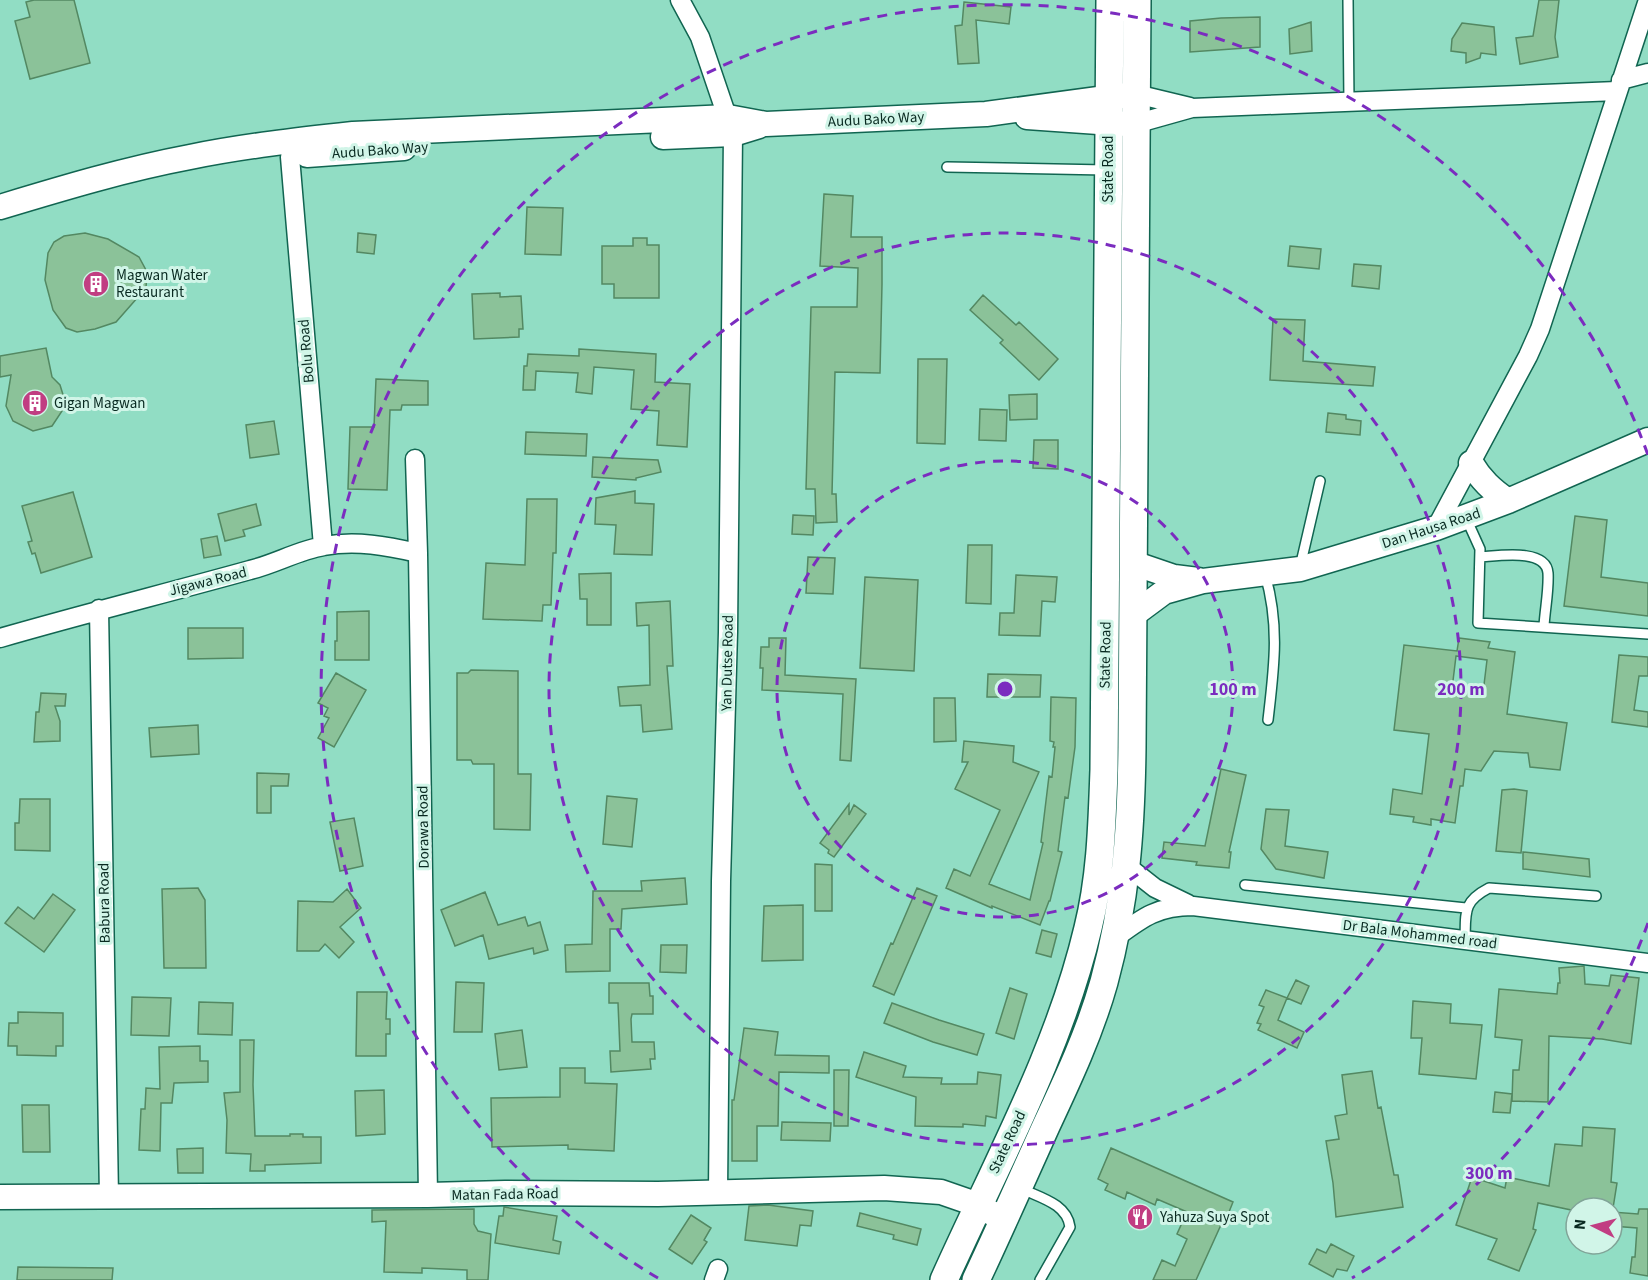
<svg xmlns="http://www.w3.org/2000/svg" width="1648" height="1280" font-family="'Source Sans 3',sans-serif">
<rect width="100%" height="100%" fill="#91ddc4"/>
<path fill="#8bc299" stroke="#538862" stroke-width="1.5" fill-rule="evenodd" d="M34,0H74L90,63L30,79L15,21L30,17L26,2Z
M1539,0H1559L1555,37L1558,57L1520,64L1516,38L1533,36Z
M964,2L1011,7L1009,24L976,20L979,63L958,64L955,26L962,25Z
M1260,17V47L1190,52V21L1221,18Z
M1311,22L1312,51L1290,54L1289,29Z
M1462,23L1494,27L1496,55L1481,53L1480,58L1466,63V53L1451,51L1452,39Z
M824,194L853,196L851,237H882V284L880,373L835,372L832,494H836L837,522L816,523L815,489H806L811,307H857L858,268L820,266Z
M527,207L563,208L561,255L525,254Z
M85,233L108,239L139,257L147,272L146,288L116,322L95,329L77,332L66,328L53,310L45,280L48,253L54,242L64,236Z
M358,233L376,235L374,254L357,252Z
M633,238H647V245H659V298H614V284H602V246H633Z
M1290,246L1321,249L1319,269L1288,266Z
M1354,264L1381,266L1379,289L1352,286Z
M500,293V297L521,296L523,329H519V337L474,339L472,294Z
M983,295L1016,325L1019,322L1058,359L1039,380L1000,343L1003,340L970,310Z
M1273,319L1305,320L1303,361L1375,367L1373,386L1270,380Z
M46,348L52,377L60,385L65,401L64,408L52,426L33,431L13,421L6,406L11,375L0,377V356Z
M579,349L656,354L655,382L690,384L687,447L657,445L659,411L631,409L634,370L594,367L592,394L576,392L578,373L536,371L535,390H523L524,366H527L528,354L579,356Z
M918,359H947L945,444L917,443Z
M376,379L428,381V405H402L401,410H390L387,490L348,489L350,427H374Z
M1037,394V419L1010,420L1009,395Z
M980,409L1007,410L1006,441L979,440Z
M1328,413L1346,415V419L1361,421L1360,435L1326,432Z
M274,421L279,454L250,458L246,425Z
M526,432L587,434L586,456L525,454Z
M1034,440H1058V469L1033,468Z
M593,457L658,460L661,472L636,478V480L592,477Z
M635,491V503L654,504L652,555L614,554L616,525L595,524L596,498Z
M73,492L92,557L41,573L35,553L32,554L28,542L32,541L22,506Z
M527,499H557L556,553H553L551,605H543L542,621L483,619L486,563L525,565Z
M256,504L261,525L243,530L245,536L225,541L218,514Z
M793,515L814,516L813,535L792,534Z
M1575,516L1607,520L1601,577L1648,583V616L1564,606Z
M217,536L221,555L204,558L201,539Z
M968,545H992L991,604L966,603Z
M808,557L835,558L833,594L806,593Z
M611,573V625H587V599H580L579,574Z
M1016,575L1057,577L1055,602L1042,601L1040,636L999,635L1000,613H1014Z
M865,577L918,580L914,671L860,668Z
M670,601L673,666H667L672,729L643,732L641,705L620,706L618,687L650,685L649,625L637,626L636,603Z
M369,611V660H335V641H337V612Z
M188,628H243V658L188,659Z
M769,638H786L785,675L856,679L851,761L840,760L843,694L762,690L763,668H760L761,647H769Z
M1459,638L1490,642L1488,648L1515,652L1507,714L1567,723L1560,770L1530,767L1528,753L1494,751L1481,771L1465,769L1463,786H1460L1455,823L1431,819V825L1413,822L1414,817L1390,814L1393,789L1422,794L1429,734L1394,730L1404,645L1457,651ZM1456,656L1487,660L1483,693L1452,689Z
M1619,655L1648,657V676H1639L1634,710L1648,712V727L1612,722Z
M471,670L518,671V774H531L530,830L494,829V764H473L471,760H457V673H468Z
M336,673L366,690L334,747L318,738L329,718L324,716L328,708L318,703Z
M988,674L1041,675L1040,697H987Z
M41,693L66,694L65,706H55L60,721V741L34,742L36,712H39Z
M1051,697L1076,698L1075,747L1068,798L1065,797L1058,851L1062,852L1050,901H1049L1040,925L992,906V908L946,888L954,869L970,876L1000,810L955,789L968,762H962L964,741L1014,746L1013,762L1039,772L989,884L1030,900L1043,843L1041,842L1049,776L1052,777L1055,747H1053L1054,742L1050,741Z
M934,698H955L956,741L934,742Z
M198,725L199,754L151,757L149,728Z
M1221,769L1246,775L1229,852H1231L1229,868L1196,865L1197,862L1162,858L1164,842L1205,846Z
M257,773L289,774L288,786H271V813H257Z
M1514,789L1527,791L1521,853L1496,851L1502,790Z
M607,796L637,799L632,847L603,844Z
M20,799H50V851L15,850V823H19Z
M849,804V815L854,805L866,814L834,857L828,853L829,850L820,843Z
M1266,809L1289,810L1285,846L1328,852L1324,878L1276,869L1261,849Z
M354,818L363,866L340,871L330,822Z
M1523,852L1589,859L1590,877L1523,869Z
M815,864L832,865V911H815Z
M685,878L687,904L622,909L621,929H610V971L566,972L565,945L592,944L593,891H642L641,881Z
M198,888L205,900L206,968H164L162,889Z
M917,888L937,896L894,995L873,986L891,943L893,944Z
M347,889L361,908L340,927L354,942L339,958L325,944L319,951H297L298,901L333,902Z
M485,892L498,925L525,917L528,926L540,922L548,950L534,954L533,948L489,959L483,935L455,946L441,910Z
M53,894L75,910L44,952L5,923L18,907L34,919Z
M803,905V960L762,961L764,906Z
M1042,930L1057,934L1051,957L1036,953Z
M661,945H687L686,973L660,972Z
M1584,966L1585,984L1609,986L1611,975L1639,978L1631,1044L1602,1039L1549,1036L1548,1102L1512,1101L1513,1070H1519L1522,1040L1495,1037L1499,989L1557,994L1558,983H1560L1559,968Z
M1296,980L1309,986L1301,1004L1287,998Z
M456,982L484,983L482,1032H454Z
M609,983H649L650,996H653V1014H632L631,1019L632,1042H654L655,1059H650L651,1069L611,1072L610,1051H620L618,1003H609Z
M1010,988L1027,994L1014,1039L996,1033Z
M1266,990L1287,998L1278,1020L1304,1032L1297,1048L1258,1030L1261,1024L1257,1023L1264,1007L1259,1005Z
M357,992H387L386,1019H390V1034H386V1056H356Z
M132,997L171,998L169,1036L131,1035Z
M1413,1001L1451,1004L1450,1023L1482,1025L1476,1079L1419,1074L1422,1038H1411Z
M199,1002L233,1003L232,1035L198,1034Z
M892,1003L939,1020L984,1034L977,1055L933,1042L884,1023Z
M18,1012L63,1013V1046H56V1056L17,1055V1046H8L9,1023H18Z
M744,1028L778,1032L775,1055L829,1056V1073L779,1072L778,1126H757V1161H732V1100H734Z
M522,1030L527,1067L499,1070L495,1034Z
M240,1040H254L253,1085L255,1136H290V1134H303V1137H321V1163L265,1165V1171H250L251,1154L226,1153L227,1120L224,1093L240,1092Z
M200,1046V1061H208V1082L174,1083L172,1103H161L160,1151L139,1150L141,1109H145L146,1088L160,1089L159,1047Z
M864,1052L906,1066L903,1077L942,1078L941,1084H977L978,1072L1001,1075L996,1118L986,1116L985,1126L963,1124V1127L915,1126L916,1097L856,1077Z
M560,1068H585V1083L617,1084L614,1151L568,1149V1145L492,1147L491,1098L560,1097Z
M834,1070H849L848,1126H834Z
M1372,1071L1378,1108L1381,1107L1394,1175H1398L1403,1207L1336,1217L1333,1183L1326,1141L1339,1139L1335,1116L1347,1114L1342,1075Z
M384,1090L385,1134L356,1136L355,1091Z
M1495,1092L1512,1094L1510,1113L1493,1112Z
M22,1105H49L50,1152H23Z
M782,1122L831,1123L830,1141L781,1140Z
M1583,1127L1615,1129L1611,1182L1617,1183L1613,1208H1576V1211L1538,1203L1533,1229L1536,1230L1519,1271L1488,1259L1497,1239L1456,1225L1472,1177L1505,1188L1507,1177L1549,1186L1555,1144L1582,1146Z
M203,1148V1173H178L177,1149Z
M1111,1148L1233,1202L1227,1217L1225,1216L1196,1280H1153L1162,1260L1175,1266L1187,1239L1177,1234L1187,1212L1157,1199L1155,1205L1127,1192L1125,1199L1105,1190L1108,1184L1098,1179Z
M768,1205L813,1211L811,1226L800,1225L797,1246L745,1240L749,1206Z
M504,1207L557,1216L553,1240L561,1242L559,1254L495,1243L499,1216H503Z
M474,1209V1224L478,1231L491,1234L488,1280H467V1270L422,1268V1273L384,1272L386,1221L372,1222V1210Z
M1639,1209H1648V1276L1630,1273L1632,1257H1635L1637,1228L1612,1226V1212L1638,1214Z
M860,1213L921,1229L917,1245L893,1239L894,1235L857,1226Z
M691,1215L711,1228L704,1240L707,1242L692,1264L669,1249Z
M1331,1244L1354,1256L1347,1271L1337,1269L1333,1277L1309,1264L1317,1249L1326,1253Z
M18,1267L113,1268L112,1280H17Z"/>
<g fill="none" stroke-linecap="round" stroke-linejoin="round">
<g stroke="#116551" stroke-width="12">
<path id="lane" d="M1348,0L1349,102
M947,167L1106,170
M1466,518L1480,549L1478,623L1648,634
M1480,557C1498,556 1546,548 1548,573C1549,590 1545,609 1544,626
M1300,567L1320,481
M1265,574C1280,626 1274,668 1268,720
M1245,885L1466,908
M1465,940C1466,913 1462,902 1489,888L1596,896
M1022,1189C1041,1198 1067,1204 1070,1227L1040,1280"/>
</g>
<g stroke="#116551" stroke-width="21">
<path id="street" d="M680,0L700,37L733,134L728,632L721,881L718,1192
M1621,80L1648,73
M1136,94L1190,107
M1135,124L1192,108L1617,91
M290,157L323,546
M415,459L418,553L428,1195
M1436,528L1528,356L1540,329L1648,0
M99,609L109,1197
M0,638C83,614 167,593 250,570C275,564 299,550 324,546C356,540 387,546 418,553
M1127,866L1155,888L1188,904
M1115,938C1142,918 1157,906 1193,906L1648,963
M714,1280L718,1269"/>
</g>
<g stroke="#116551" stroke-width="27">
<path id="secondary" d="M1027,117L1127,124
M663,137L733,134L759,126
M307,155L404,148
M0,207C63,188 126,169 190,157C244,146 298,140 353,134L728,117L766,124L986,114L1128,95
M1471,463C1481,480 1492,490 1508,501
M1133,563L1174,577L1198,580
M1133,615L1164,592L1203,581L1300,569L1436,528L1508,501L1648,440
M0,1197L428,1195L505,1193L658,1194L884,1188L941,1192L967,1201L1004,1219"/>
</g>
<g stroke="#116551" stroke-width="30">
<path id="primary" d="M944,1280C996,1164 1059,1051 1088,928C1101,876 1102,823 1104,770L1110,0
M976,1280C1000,1229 1023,1177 1046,1126C1068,1079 1090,1032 1104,982C1126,901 1131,830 1132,747L1137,0"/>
</g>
<use href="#lane" stroke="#fff" stroke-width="9"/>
<use href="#street" stroke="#fff" stroke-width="18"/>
<use href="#secondary" stroke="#fff" stroke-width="24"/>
<use href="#primary" stroke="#fff" stroke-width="27"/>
</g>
<g fill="none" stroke="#7b2cbf" stroke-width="3" stroke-dasharray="10 8">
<circle cx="1005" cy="689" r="228"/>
<circle cx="1005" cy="689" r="456"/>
<path d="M1648 923A684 684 0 0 1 1352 1278M658 1278A684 684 0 1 1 1648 455"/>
</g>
<defs>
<g id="building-disc" transform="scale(1.35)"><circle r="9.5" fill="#c13d82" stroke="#d1f5e8"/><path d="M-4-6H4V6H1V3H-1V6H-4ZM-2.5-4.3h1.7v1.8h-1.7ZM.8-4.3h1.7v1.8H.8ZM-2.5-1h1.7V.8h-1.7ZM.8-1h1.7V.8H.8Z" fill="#fff"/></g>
<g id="restaurant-disc" transform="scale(1.35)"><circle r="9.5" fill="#c13d82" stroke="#d1f5e8"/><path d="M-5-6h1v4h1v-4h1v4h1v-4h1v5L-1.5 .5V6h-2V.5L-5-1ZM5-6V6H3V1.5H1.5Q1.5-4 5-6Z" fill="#fff"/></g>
</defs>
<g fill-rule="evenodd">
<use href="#building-disc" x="96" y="284"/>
<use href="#building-disc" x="35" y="403"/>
<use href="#restaurant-disc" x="1140" y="1217"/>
</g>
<g text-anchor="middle" stroke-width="6" stroke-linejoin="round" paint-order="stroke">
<g font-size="15" fill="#092a21" stroke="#d1f5e8">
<text transform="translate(876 119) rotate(-3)" y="5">Audu Bako Way</text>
<text transform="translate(380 150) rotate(-4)" y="5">Audu Bako Way</text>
<text transform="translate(1108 169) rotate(-90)" y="5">State Road</text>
<text transform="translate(306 351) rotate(-95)" y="5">Bolu Road</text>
<text transform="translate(1431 528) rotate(-18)" y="5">Dan Hausa Road</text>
<text transform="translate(208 581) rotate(-14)" y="5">Jigawa Road</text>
<text transform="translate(1105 655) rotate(-89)" y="5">State Road</text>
<text transform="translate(727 663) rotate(-89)" y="5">Yan Dutse Road</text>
<text transform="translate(423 827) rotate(-91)" y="5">Dorawa Road</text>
<text transform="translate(104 903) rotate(-91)" y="5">Babura Road</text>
<text transform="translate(1420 934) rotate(7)" y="5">Dr Bala Mohammed road</text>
<text transform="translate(1007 1142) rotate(-65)" y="5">State Road</text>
<text transform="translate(505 1194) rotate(-1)" y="5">Matan Fada Road</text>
</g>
<g font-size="15" fill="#092a21" stroke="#d1f5e8" text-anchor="start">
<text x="116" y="280">Magwan Water<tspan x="116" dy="17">Restaurant</tspan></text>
<text x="54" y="408">Gigan Magwan</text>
<text x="1160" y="1222">Yahuza Suya Spot</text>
</g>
</g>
<circle cx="1005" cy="689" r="9" fill="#7b2cbf" stroke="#d1f5e8" stroke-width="3"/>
<g font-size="18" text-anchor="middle" font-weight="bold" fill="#7b2cbf" stroke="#d1f5e8" stroke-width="6" stroke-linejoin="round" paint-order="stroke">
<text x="1233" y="695">100 m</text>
<text x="1461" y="695">200 m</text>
<text x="1489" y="1179">300 m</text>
</g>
<g transform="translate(1594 1226) rotate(276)"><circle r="28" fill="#d1f5e8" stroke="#81a498" stroke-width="1.5"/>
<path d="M0-4.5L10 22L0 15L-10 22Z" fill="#c13d82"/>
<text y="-9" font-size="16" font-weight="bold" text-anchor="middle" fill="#092a21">N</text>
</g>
</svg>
